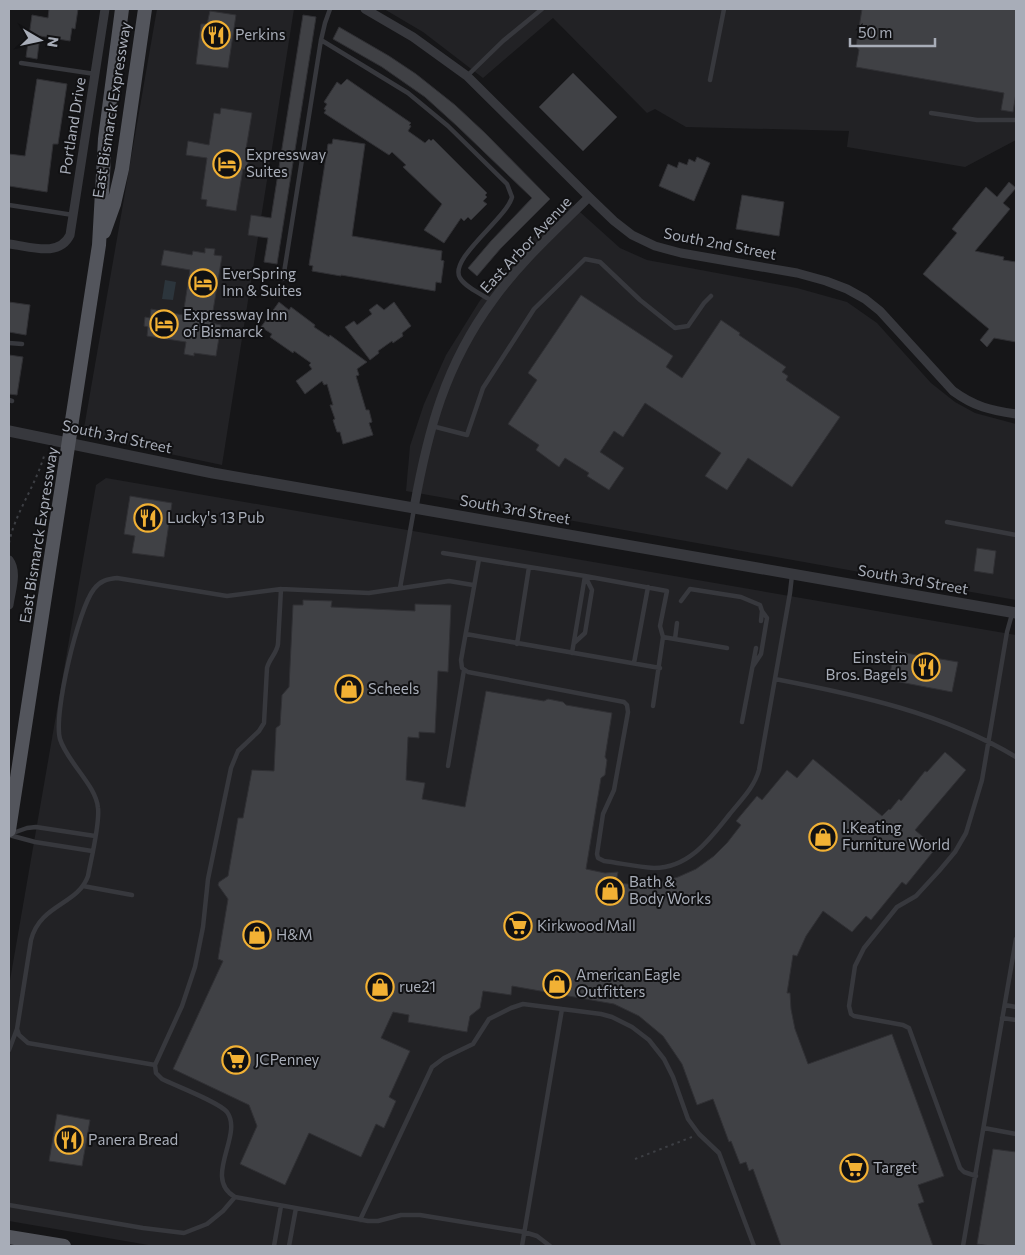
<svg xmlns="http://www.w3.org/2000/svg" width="1025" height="1255" font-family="Commissioner,sans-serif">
<rect width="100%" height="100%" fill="#161618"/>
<path fill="#222225" d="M157,9H294L222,465L90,437L84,428Z
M384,9H1016V140L965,167L847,147L849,131L686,127L655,109L647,113L553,18L483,78L423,32Z
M570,203L620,248L647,260L797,288L847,302L877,323L931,383L955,402L975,413L1016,424V600L406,491L410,446L424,404L446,355L479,302L520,249Z
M106,478L1016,635V1246H154L9,1221V986L96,485Z"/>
<path fill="#2c353c" d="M165,280L176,282L173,300L162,299Z"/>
<path fill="#404145" stroke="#303034" d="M49,9H78L75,29L72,28L70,41L40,36L37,59L26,57L32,15L48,18Z
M862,9H1016V93L1013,112L1001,110L1004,93L856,67L859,50L856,46Z
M210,11L236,15L228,68L196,64L201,24H207Z
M303,15L316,17L277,264L264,262L268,238L248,235L251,215L271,218Z
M339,27L389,56L416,74L455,105L485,133L550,199L501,248L477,276L468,268L491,241L532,198L457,126L425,97L382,67L333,39Z
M573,73L617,117L583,151L539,107Z
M37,79L67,84L58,144H53L47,192L9,186V154L25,156Z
M347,79L411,123L409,125L411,126L408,131L425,143L429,139L431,141L433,139L487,193L485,195L487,197L483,201L487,204L471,220L468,217L464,221L461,218L444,243L424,230L442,204L403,167L406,165L392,152L389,155L324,113L326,110L324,109L327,104L324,102L337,82L341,85Z
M221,108L252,113L246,149H250L247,170L243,169L236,211L206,206L207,200L201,199L207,158L186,155L188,141L209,145L214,113L220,114Z
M333,139L365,144L352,236L442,251L441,260L444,261L441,283L436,282L435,291L341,275V276L312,271L313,266L309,265L328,144H332Z
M697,157L710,163L694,201L659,186L668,164L677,168L679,162L687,165L689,159L695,162Z
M1009,182L1016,188L1003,203L1010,209L975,251L1004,257L1003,260L1016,262V342L994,338L987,347L980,340L989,329L923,274L957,233L952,229L986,187L997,197Z
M742,195L784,202L779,236L736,229Z
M205,248L215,249L214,255L222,256L211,323L221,325L216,356L194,353V356L184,354L186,342L147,336L148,327L144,326L145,317L150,318L151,309L183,315L190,270L161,265L164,250L192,255L193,251L205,253Z
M581,295L673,356L666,367L682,378L721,320L740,333L739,335L786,367L782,372L788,376L786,380L840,417L792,487L748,458L727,490L705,476L721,453L645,403L623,437L614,431L600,452L624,468L609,490L587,476L589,473L565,458L559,467L536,450L539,445L508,424L537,380L528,373Z
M9,302L30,305L26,335L9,332Z
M279,302L289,310L291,307L315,325L314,327L329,337L330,335L367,362L357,369L359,375L356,376L366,410H369L372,422L369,423L373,435L343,444L340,432H337L333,420L335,419L330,405H333L327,384L324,385L322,381L305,394L296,381L312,369L309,365L311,363L294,351L293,353L270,337L272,334L261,327Z
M394,302L411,326L402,333L403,336L393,343L392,341L378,351L379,353L370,360L345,327L354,321L357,325L372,314L369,310L377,304L384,310Z
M9,355L23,357L17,395L9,394Z
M130,496L172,503L164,557L132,553L135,536L124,534Z
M977,548L996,551L993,574L974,571Z
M303,600L332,601L331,607L415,611V604L451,605L448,672L438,671L435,733L419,732V738L408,737L406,780L425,783L422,799L465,807L486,691L544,701L548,699L563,702L566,705L612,713L605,757L607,760L605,775L601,778L586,869L605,873L618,872L616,883L639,885L659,883L678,877L696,869L714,856L727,843L741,825L736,821L757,796L762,800L787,770L797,778L813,759L882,816L889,809L890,810L899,799L901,801L925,771L927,772L945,752L966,770L915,830L936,848L906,885L902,882L871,920L866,916L852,932L823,911L806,936L797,956L793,955L787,993H790L791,1009L795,1029L808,1064L892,1034L944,1176L918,1185L924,1202L918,1204L933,1246H781L753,1169L749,1171L746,1162L740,1164L731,1141L729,1142L713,1099L697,1105L682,1064L663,1036L639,1016L614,1004L512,986L511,995L483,991L480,1008L470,1016L467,1032L408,1022L409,1015L393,1012L381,1038L410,1051L389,1097L396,1101L384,1128L376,1124L361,1157L309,1133L285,1185L240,1164L257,1126L249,1105L173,1069L223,961L218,959L228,899L218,885L219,882L228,876L238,818H243L252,770L274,771L276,728L280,725L282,695L289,687L293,605H303Z
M894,651L958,662L952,692L889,680Z
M57,1114L90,1120L82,1166L49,1161Z
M993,1149L1016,1152V1246H991L977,1244Z"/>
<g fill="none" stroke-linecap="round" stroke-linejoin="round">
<path stroke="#3d3f44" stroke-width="2" stroke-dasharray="2.5 4" stroke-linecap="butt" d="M9,543C15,513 35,487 44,456
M635,1159L692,1137"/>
<path stroke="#37383d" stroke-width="4.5" d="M321,40L408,93L448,126L507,184L512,197C507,218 448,259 460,278C466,288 483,295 492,301
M21,63L95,74
M467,76L503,41L542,9
M710,80L724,9
M931,113L977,120H1016
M9,205L73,215
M283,279L321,40L325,23L330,9
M9,343L22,344
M9,400L12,401
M432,426L467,435L483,388L534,309L585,259L600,262L640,300L675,328L688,326L704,303L711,296
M947,522L1016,535
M443,553L585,576L592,590L585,633L574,643
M479,559L461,660L462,668L468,672L624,702L627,705L628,712L614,790L603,814L597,854L598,858L604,861C620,863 637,867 654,868C689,868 710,839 729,815C740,801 754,788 759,770L790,593L792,575
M400,588L414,509
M681,601L690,589L741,597L760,605L762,611L761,621
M466,634L660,668
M663,637L727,648
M675,639L677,623
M517,644L529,567
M572,653L585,576L667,591L660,626L663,637L653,706
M634,663L648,587
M753,666L761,654L767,618L762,611
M775,679C858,695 943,713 1016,757
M742,722L756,648
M448,766L464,670
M10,834L27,828L36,827L95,836
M9,835L35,842L92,851
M83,886L132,895
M1005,1005L1016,1007
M1002,1018L1016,1020
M17,1029L19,1035L28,1043L155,1065
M9,1050L17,1029L31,940C40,904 78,905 88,876C91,859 100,824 98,808C96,785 67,762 60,739C53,715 78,609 94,589C100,581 107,579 117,578L227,596L281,589L369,593L449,581L473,585
M984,1128L1016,1134
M976,1176L964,1172L960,1168L909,1028L903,1025L854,1016L851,1014L849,1006L855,966L864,948L897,907L916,896L939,871L955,852L966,833L982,780L1007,632L1012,614
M235,1197C202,1178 244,1135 227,1112C219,1102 176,1086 162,1079L156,1073L155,1065L182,1006L195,967L203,927L208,879L231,768L238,751L259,731L264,723L267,668C269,659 277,653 278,644L281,589
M9,1205L143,1228L184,1233L207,1224L223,1211L235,1197L368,1221H378L401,1215H420L524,1232L537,1236L550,1246
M360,1220L432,1067L444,1058L473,1044L489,1019L511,1008L523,1004L601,1014L612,1017L632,1027L649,1040L664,1059L673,1077L688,1119L699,1134L719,1153L754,1246
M274,1246L281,1206
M289,1246L296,1208
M522,1246L562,1009
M963,1246L1016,939"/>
<path stroke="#37383d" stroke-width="9" d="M365,9L413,37L467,76L589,197L614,221L632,235L655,246L681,253L797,273L826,281L847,289L865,299L880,311L953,391C975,407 990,410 1016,414
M9,244C29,246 59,258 70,235L105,9
M414,508C428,430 445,365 493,300C520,262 556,230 589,197
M9,560C18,572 11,590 9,605"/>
<path stroke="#37383d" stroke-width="11" d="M9,431L213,473L1016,613"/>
<path stroke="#53555c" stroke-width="14" d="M104,232L114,204L122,169L145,9
M9,830L99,245L105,139L122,9
M9,1237L64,1246"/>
</g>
<defs>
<g id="restaurant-ring" transform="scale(1.4375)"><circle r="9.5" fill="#111113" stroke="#f2b134" stroke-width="1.5"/><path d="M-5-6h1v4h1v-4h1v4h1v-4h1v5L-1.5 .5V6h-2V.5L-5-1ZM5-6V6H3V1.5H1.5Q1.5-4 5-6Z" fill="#f2b134"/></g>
<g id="hotel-ring" transform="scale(1.4375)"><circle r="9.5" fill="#111113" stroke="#f2b134" stroke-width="1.5"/><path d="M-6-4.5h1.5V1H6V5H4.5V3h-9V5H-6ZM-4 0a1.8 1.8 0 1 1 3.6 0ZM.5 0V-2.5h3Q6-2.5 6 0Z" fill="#f2b134"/></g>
<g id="shop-ring" transform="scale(1.4375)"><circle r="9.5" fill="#111113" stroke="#f2b134" stroke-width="1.5"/><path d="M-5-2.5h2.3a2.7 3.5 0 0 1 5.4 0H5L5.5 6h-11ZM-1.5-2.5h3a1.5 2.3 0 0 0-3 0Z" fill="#f2b134"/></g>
<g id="supermarket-ring" transform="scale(1.4375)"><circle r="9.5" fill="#111113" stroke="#f2b134" stroke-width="1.5"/><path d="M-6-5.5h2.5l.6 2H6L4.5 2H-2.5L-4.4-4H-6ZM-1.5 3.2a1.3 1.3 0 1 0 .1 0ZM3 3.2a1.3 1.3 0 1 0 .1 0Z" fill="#f2b134"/></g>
</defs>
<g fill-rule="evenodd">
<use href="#restaurant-ring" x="216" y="35"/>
<use href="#hotel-ring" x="227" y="164"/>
<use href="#hotel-ring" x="203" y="283"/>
<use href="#hotel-ring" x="164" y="324"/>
<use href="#restaurant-ring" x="148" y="518"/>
<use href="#restaurant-ring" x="926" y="667"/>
<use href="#shop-ring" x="349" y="689"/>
<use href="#shop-ring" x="823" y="837"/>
<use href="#shop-ring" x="610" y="891"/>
<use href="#supermarket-ring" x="518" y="926"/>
<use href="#shop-ring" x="257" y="935"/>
<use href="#shop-ring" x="557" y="984"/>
<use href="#shop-ring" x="380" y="987"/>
<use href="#supermarket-ring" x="236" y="1060"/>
<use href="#restaurant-ring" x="69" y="1140"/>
<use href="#supermarket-ring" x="854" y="1168"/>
</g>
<g text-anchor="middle" stroke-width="4" stroke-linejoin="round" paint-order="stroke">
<g font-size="15" fill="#a8adb8" stroke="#111113" text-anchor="start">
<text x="235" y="40">Perkins</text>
<text x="246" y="160">Expressway<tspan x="246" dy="17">Suites</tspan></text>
<text x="222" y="279">EverSpring<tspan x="222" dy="17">Inn &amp; Suites</tspan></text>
<text x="183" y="320">Expressway Inn<tspan x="183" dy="17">of Bismarck</tspan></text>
<text x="167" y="523">Lucky's 13 Pub</text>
<text x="907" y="663" text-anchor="end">Einstein<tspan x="907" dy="17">Bros. Bagels</tspan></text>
<text x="368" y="694">Scheels</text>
<text x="842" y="833">I.Keating<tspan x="842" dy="17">Furniture World</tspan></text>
<text x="629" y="887">Bath &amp;<tspan x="629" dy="17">Body Works</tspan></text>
<text x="537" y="931">Kirkwood Mall</text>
<text x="276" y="940">H&amp;M</text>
<text x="576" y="980">American Eagle<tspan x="576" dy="17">Outfitters</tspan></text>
<text x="399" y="992">rue21</text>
<text x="255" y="1065">JCPenney</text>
<text x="88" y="1145">Panera Bread</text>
<text x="873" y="1173">Target</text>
</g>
<g font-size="15" fill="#a8adb8" stroke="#111113">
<text transform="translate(112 110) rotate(-81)" y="5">East Bismarck Expressway</text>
<text transform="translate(73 126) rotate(-81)" y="5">Portland Drive</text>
<text transform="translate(720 244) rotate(11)" y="5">South 2nd Street</text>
<text transform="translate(526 245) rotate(-47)" y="5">East Arbor Avenue</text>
<text transform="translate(117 437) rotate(12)" y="5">South 3rd Street</text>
<text transform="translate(515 510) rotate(10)" y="5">South 3rd Street</text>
<text transform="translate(39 535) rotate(-81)" y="5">East Bismarck Expressway</text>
<text transform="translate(913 580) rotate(10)" y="5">South 3rd Street</text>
</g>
</g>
<rect width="1025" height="1255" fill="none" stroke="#a8adb8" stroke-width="20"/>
<g transform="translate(40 40) rotate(99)" stroke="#111113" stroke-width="4" paint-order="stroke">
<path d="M0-4L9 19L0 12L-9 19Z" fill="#a8adb8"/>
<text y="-8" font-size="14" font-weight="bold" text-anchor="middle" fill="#a8adb8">N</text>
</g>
<path d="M850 38v8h85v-8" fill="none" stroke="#a8adb8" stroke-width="2.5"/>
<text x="858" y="38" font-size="15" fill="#a8adb8" stroke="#111113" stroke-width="4" paint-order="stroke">50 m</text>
</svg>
